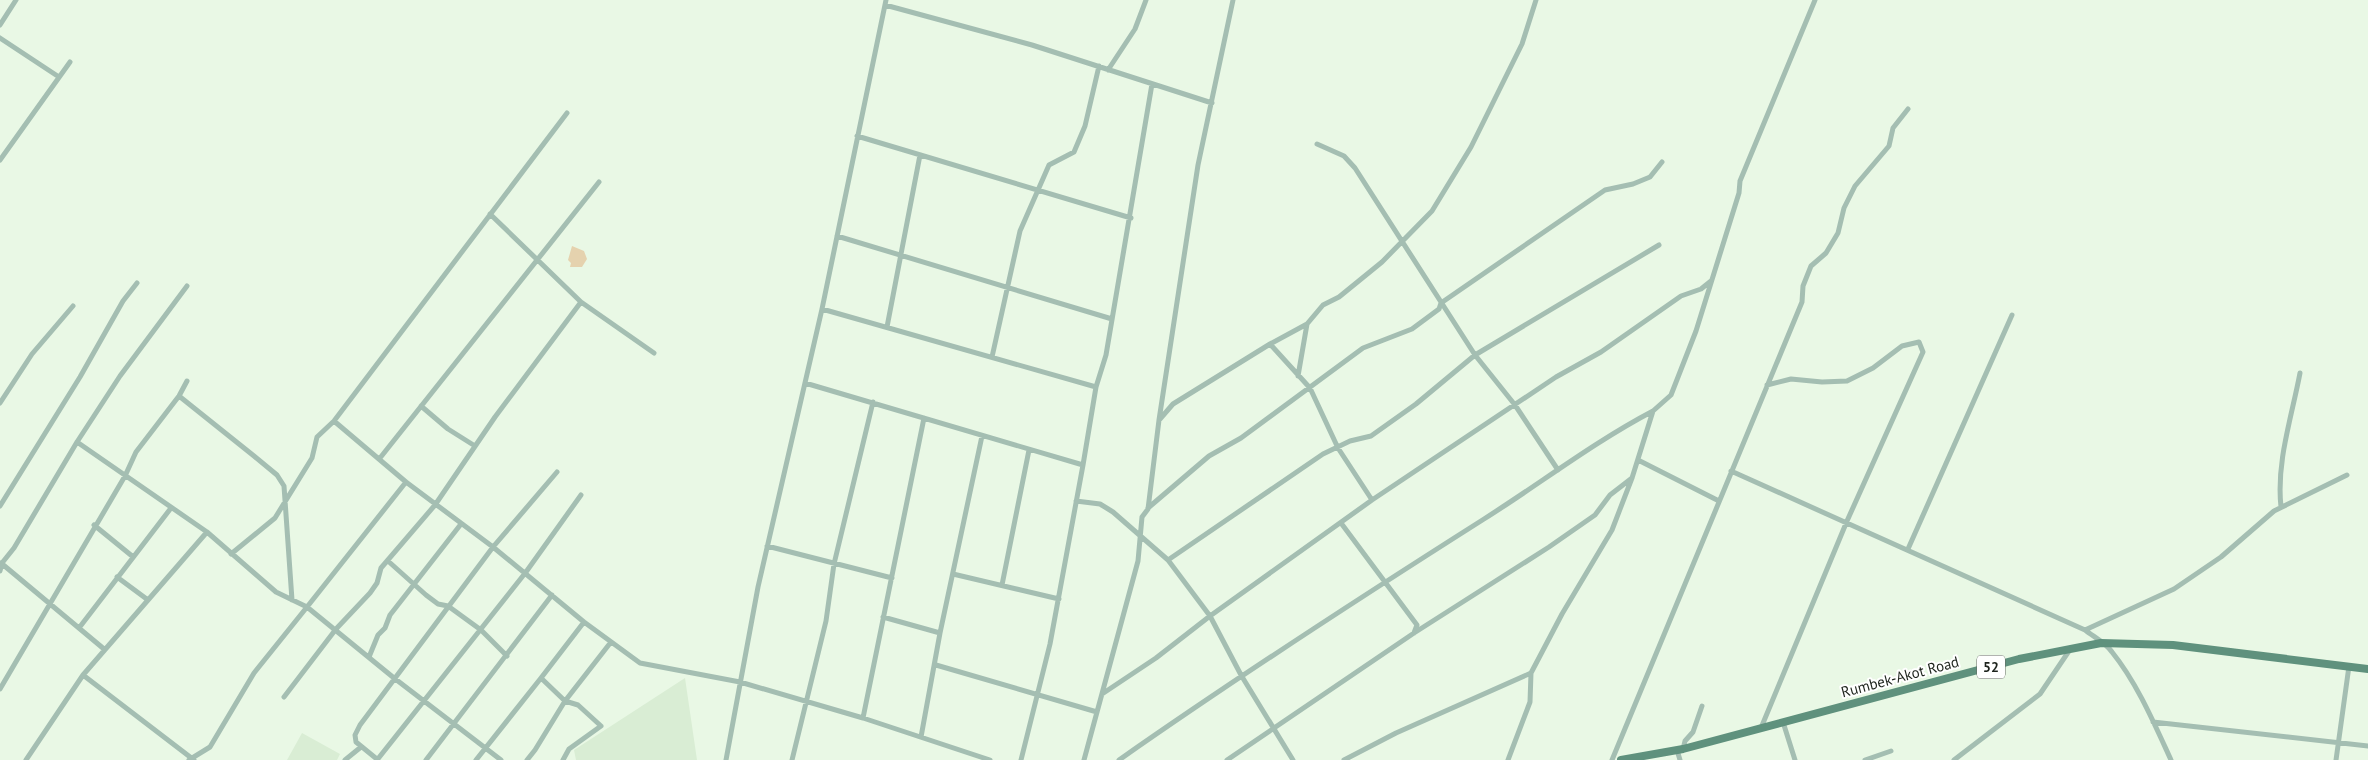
<svg xmlns="http://www.w3.org/2000/svg" width="2368" height="760" font-family="'PT Sans',sans-serif">
<rect width="100%" height="100%" fill="#e9f8e5"/>
<path fill="#d9edd4" d="M685,678L697,760H576L574,750Z
M302,733L340,754L337,760H287Z"/>
<path fill="#e5d2ae" d="M572,246L584,251L587,259L582,267H570L571,263L568,260Z"/>
<g fill="none" stroke-linecap="round" stroke-linejoin="round">
<path stroke="#a4beb2" stroke-width="5" d="M885,5L1032,45L1212,103
M0,25L16,0
M0,38L59,77
M1108,70L1135,29L1146,0
M857,136L1131,218
M1317,144L1344,156L1355,168L1475,355L1515,405L1558,470
M0,160L70,62
M490,214L581,302L654,353
M837,236L1112,319
M822,309L1096,387
M887,327L920,155
M1270,344L1310,388L1338,448L1372,500
M992,357L1020,231L1049,165L1074,152L1085,126L1099,66
M1298,376L1307,324
M805,383L1083,465L1096,387L1106,355L1152,84
M179,396L254,456L277,475L284,486L292,600
M0,403L32,354L73,306
M421,406L448,429L475,446
M1160,419L1173,404L1270,344L1307,324L1323,305L1339,297L1382,262L1432,211L1471,147L1522,44L1536,0
M334,421L406,482
M77,442L207,532L276,592L307,607L406,482L493,547L584,622L640,663L740,682L863,718L990,760
M380,458L599,182
M1638,460L1719,501
M1731,471L2085,630C2094,637 2106,643 2112,652C2137,683 2154,723 2171,760
M1076,501L1100,504L1113,512L1168,560L1210,616L1241,675L1293,760
M0,506L80,377L123,301L137,283
M2281,507C2276,462 2292,416 2300,373
M1148,508L1209,456L1241,438L1363,348L1412,329L1439,309L1441,303L1605,190L1633,184L1650,177L1662,162
M1341,523L1417,625L1414,633
M94,525L132,556
M767,546L892,578
M1908,549L2012,315
M231,554L275,518L312,458L317,437L334,421L567,113
M1168,560L1323,454L1350,441L1371,436L1416,404L1475,355L1659,245
M388,561L426,595L438,604L448,606L481,630L507,656
M1,563L104,649
M0,571L2,563L14,548L77,442L120,376L187,286
M953,574L1059,599
M117,577L148,600
M1002,585L1029,450
M883,617L940,633
M79,628L171,508
M2085,630L2174,589L2221,557L2274,511L2347,475
M369,657L378,635L385,628L390,615L461,524
M936,665L1097,712
M83,675L194,760
M0,689L125,476L136,452L179,396L187,381
M1102,694L1156,658L1210,616L1372,500L1556,377L1601,352L1681,296L1701,289L1711,281
M284,697L336,629L370,593L377,583L381,568L435,505L495,417L581,302
M863,718L924,418
M1783,722L1795,760
M2153,722L2368,746
M1761,728L1847,521L1923,352L1919,342L1902,346L1873,368L1847,381L1822,382L1791,379L1767,385
M921,737L940,633L982,436
M1683,749L1685,741L1693,732L1702,706
M1677,750L1680,760
M26,760L83,675L207,532
M189,760L210,747L254,673L307,607L394,678L501,760
M345,760L361,747
M377,760L526,572L581,495
M378,760L356,742L355,735L360,725L493,547L557,472
M426,760L552,595
M476,760L541,678
M527,760L535,750L565,701L541,678L584,622
M563,760L569,749L601,726L578,705L565,701L611,642
M726,760L758,587L822,309L886,0
M792,760L826,621L834,564L873,402
M1021,760L1050,644L1083,465
M1084,760L1138,561L1142,517L1148,509L1159,420L1198,165L1233,0
M1119,760C1239,676 1361,597 1484,519C1541,483 1594,442 1653,411
M1227,760L1414,633L1549,547L1595,515L1610,495L1632,478
M1344,760L1396,733L1531,673
M1508,760L1530,702L1531,673L1562,614L1612,530L1632,478L1653,411L1671,395L1696,331L1739,193L1740,181L1815,0
M1612,760L1802,302L1803,286L1811,266L1826,253L1838,233L1844,208L1855,186L1889,146L1893,128L1908,109
M1865,760L1891,751
M1954,760L2040,694L2071,648
M2336,760L2349,666"/>
<path stroke="#5f917d" stroke-width="8" d="M1621,760L1683,749L2019,659L2101,643L2173,645L2368,669"/>
</g>
<g text-anchor="middle" stroke-width="4" stroke-linejoin="round" paint-order="stroke">
<rect fill="#fff" stroke="#626661" stroke-width="1" x="1977" y="655.5" width="28" height="23" rx="4"/>
<g font-size="14" font-weight="bold" fill="#1e241d">
<text x="1991" y="672">52</text>
</g>
<g font-size="15" fill="#1e241d" stroke="#fff">
<text transform="translate(1900 677) rotate(-15)" y="5">Rumbek-Akot Road</text>
</g>
</g>
</svg>
